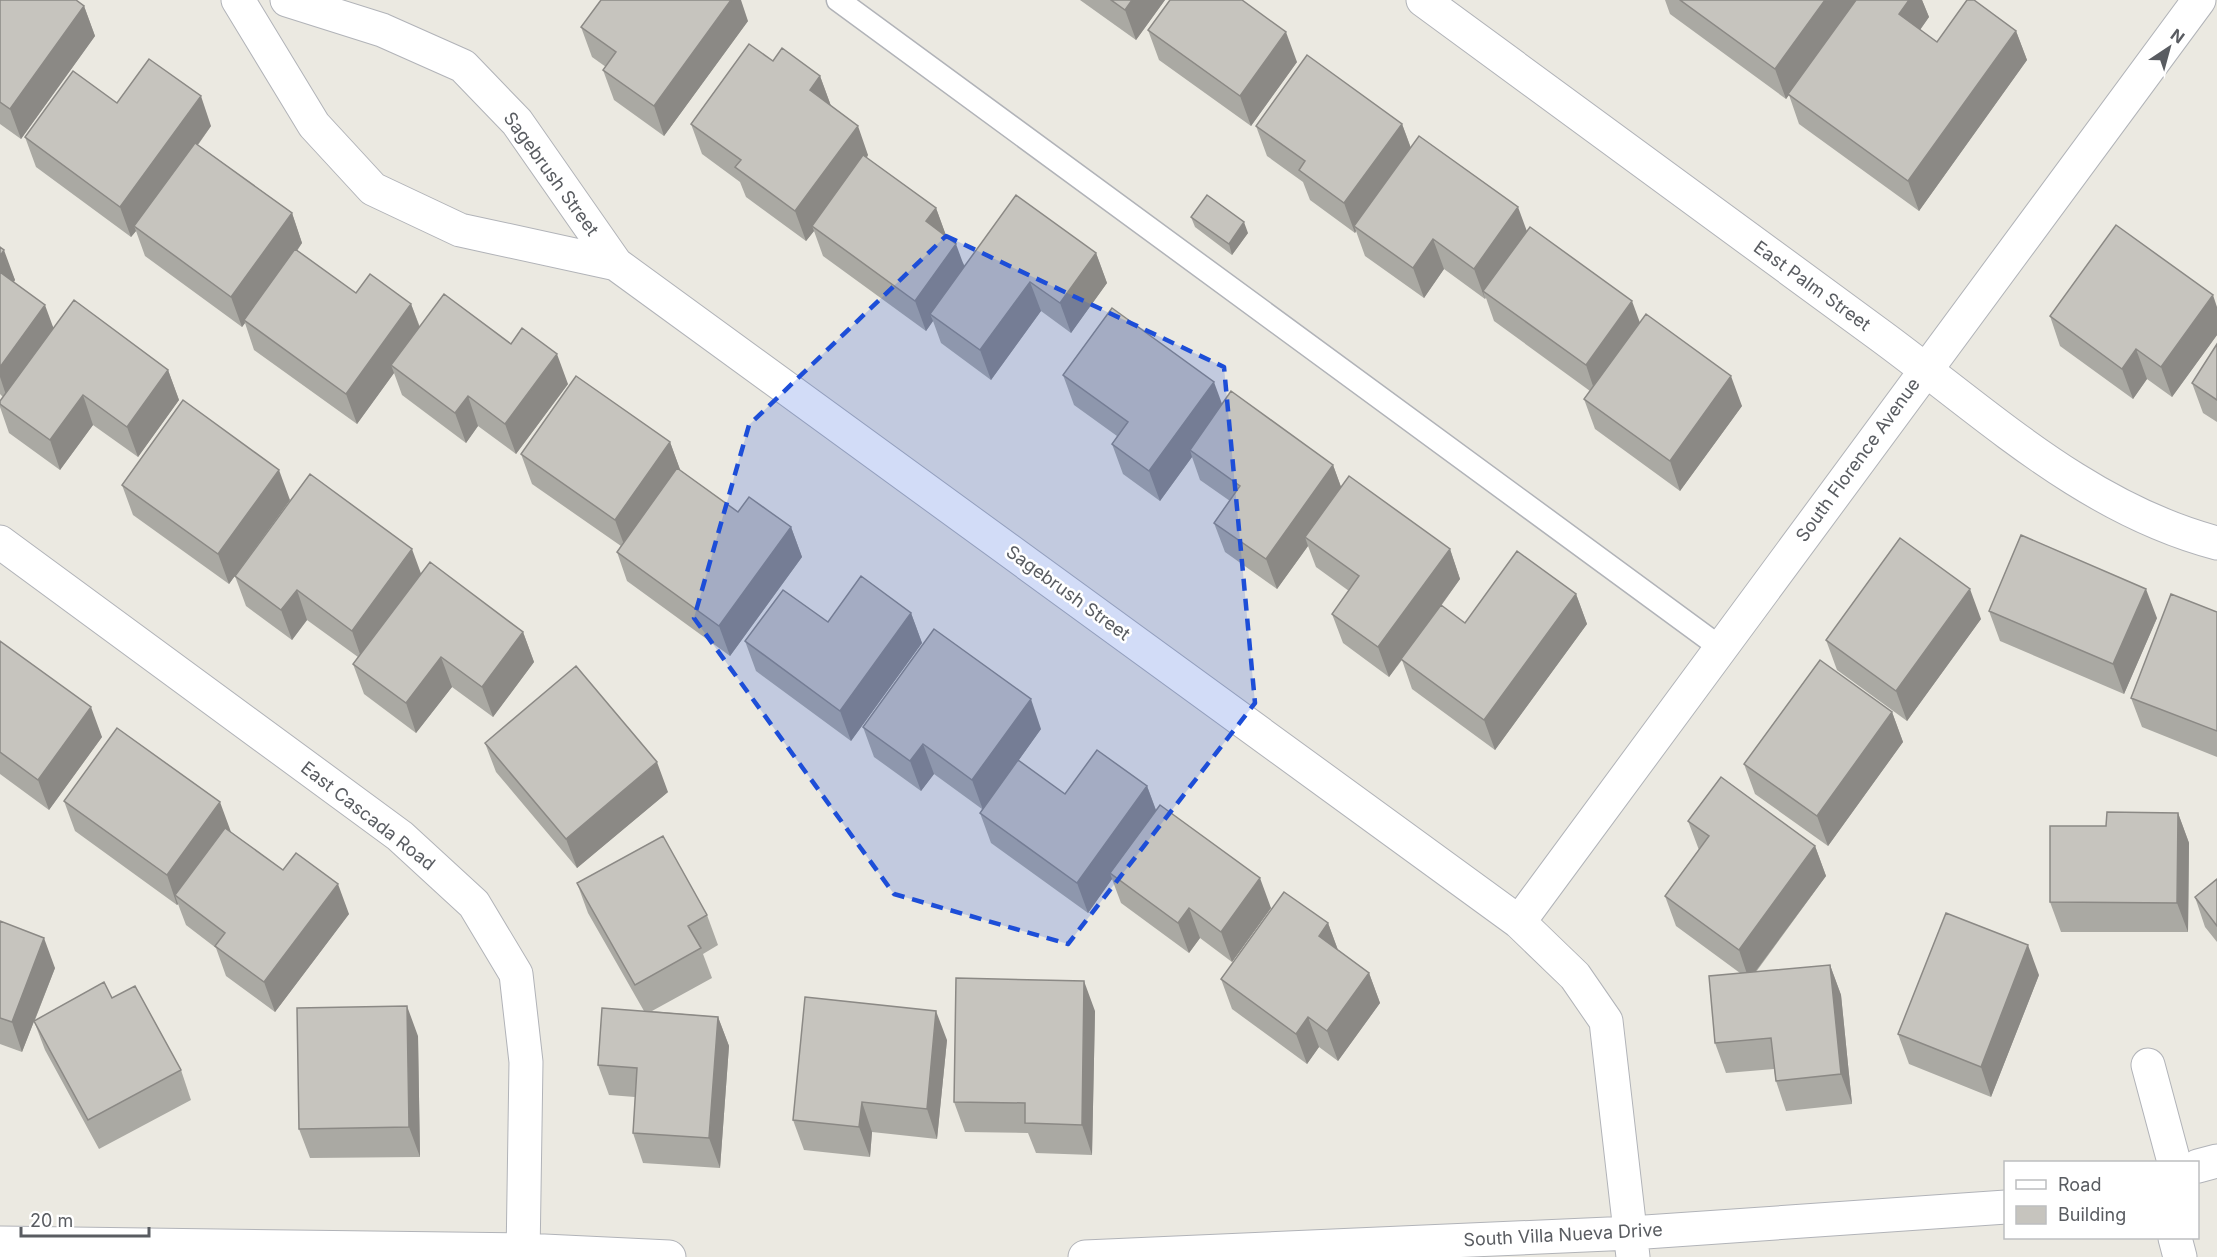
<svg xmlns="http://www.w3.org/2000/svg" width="2217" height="1257" font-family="Inter,sans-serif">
<rect width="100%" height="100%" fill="#ebe9e1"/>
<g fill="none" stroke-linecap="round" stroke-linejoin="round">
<g stroke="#b1b3b8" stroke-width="25">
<path id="lane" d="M838,0L1721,648"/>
</g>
<g stroke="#b1b3b8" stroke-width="35">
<path id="street" d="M238,0L314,125L373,189L460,230L616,264
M287,0L382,30L463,66L517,122L616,264L1519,922L1575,976L1606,1021L1633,1257
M1423,0C1575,112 1728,224 1881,336C1987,414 2087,509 2217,543
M0,542L400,836L474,904L516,974L526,1062L523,1257
M1519,922L2199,0
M2148,1065L2174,1162
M2198,1166L2217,1161
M2175,1238L2180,1257
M0,1243L523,1250L669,1257
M1085,1257L1631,1233L2006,1207"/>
</g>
<use href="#lane" stroke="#fff" stroke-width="22"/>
<use href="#street" stroke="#fff" stroke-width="33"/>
</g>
<path fill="#aaa9a3" d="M0,0L84,6L95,36L21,139L0,124Z
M1080,0H1165L1136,40Z
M1665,0H1922L1929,17L1920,30L1937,42L2016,31L2027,60L1919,211L1799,124L1789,95L1786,99L1670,14Z
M748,21L664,136L614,100L603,70L606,67L592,57L581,27Z
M1148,30L1297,62L1251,126L1159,60Z
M773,61L820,76L831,106L868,155L867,158L936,208L946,236L965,266L1096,253L1107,283L1071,333L1041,311L991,380L941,343L933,321L926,331L823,256L814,231L806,241L746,197L740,182L702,154L691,124Z
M117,103L211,126L198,145L292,213L302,243L297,251L356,293L411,304L420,327L511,344L568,384L516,454L478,426L466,443L402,395L394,373L357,424L254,350L245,323L242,327L145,256L136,231L131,237L36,167L25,137Z
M1402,124L1411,148L1527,231L1742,406L1680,491L1595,429L1584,399L1590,391L1494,321L1486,298L1485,299L1444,269L1424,298L1365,256L1356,231L1355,233L1310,200L1303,182L1267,156L1256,126Z
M1191,217L1248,233L1232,255L1195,227Z
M0,247L15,280L14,282L54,328L168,370L179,400L138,457L93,425L60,470L9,433L0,407V401L3,397L0,394Z
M2217,307V335L2172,397L2147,379L2133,399L2060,346L2050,316Z
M2217,344V422L2203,413L2192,383Z
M1063,375L1222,404L1333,465L1341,487L1450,549L1460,579L1441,606L1465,623L1576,594L1587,624L1495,750L1412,689L1402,660L1389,677L1343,643L1332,614L1349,591L1316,567L1308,546L1277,589L1225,552L1214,523L1230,501L1200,480L1192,457L1160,501L1123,474L1112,444L1117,436L1074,405Z
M670,442L680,470L738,512L791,527L802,557L730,656L627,581L617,552L621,546L532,484L521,454Z
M122,485L290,500L229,584L133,515Z
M421,574L523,632L534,662L493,717L452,687L416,733L364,694L353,664L358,657L307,620L292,640L246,606L235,576Z
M1989,611L2157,618L2124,694L2000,641Z
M2217,612V757L2142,727L2131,698Z
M911,613L922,643L851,741L756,671L745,641L828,622Z
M1981,619L1907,721L1837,670L1826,640Z
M0,641L102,737L49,810L0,774Z
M1892,712L1903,742L1828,846L1755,794L1744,764Z
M863,727L1041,729L1018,761L1065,794L1147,786L1156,810L1271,908L1232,962L1200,938L1189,953L1121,903L1112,879L1088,913L991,843L980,813L982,809L934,774L921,791L874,757Z
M485,743L668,792L577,868L496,772Z
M64,801L231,832L283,870L349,914L275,1012L226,976L216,948L186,925L178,904L177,905L75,831Z
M2178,813L2189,843L2188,932H2061L2050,902L2106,826Z
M1688,821L1815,846L1826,876L1756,972L1830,965L1841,995L1852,1104L1786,1111L1776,1081L1774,1069L1726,1073L1715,1043L1740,973L1676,926L1665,896L1699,850Z
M2217,879V942L2205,927L2195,897Z
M577,883L707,915L718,945L703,954L712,978L652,1011L718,1017L729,1046L720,1168L643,1163L633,1133L635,1097L609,1095L598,1065L644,1011L588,913Z
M0,921L55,968L35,1020L181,1070L191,1100L99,1149L45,1050L34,1021L22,1052L0,1044Z
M1328,923L1338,950L1369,973L1380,1003L1338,1061L1319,1047L1307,1064L1232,1009L1221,979Z
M2039,975L1991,1097L1909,1064L1898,1034Z
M1095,1011L1092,1155L1036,1153L1028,1133L965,1132L954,1102Z
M418,1036L420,1157L310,1158L299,1129Z
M947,1040L937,1139L872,1132L870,1157L804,1150L793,1120Z"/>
<path fill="#8b8985" d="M731,0H741L748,21L664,136L654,106Z
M1132,0H1165L1136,40L1125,10Z
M1825,0H1858L1786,99L1775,69Z
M1909,0H1922L1929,17L1910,44L1899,14Z
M84,6L95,36L21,139L10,109Z
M2016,31L2027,60L1919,211L1908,181Z
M1286,32L1297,62L1251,126L1240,96Z
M820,76L831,106L810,90Z
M201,96L211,126L137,229L134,226L136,231L131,237L120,207Z
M1402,124L1413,154L1354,226L1356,231L1355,233L1344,203Z
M858,126L868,155L815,228L812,226L814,231L806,241L795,211Z
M1518,207L1529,237L1483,291L1485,299L1474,269Z
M936,208L947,238L926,221Z
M292,213L302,243L246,322L244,320L245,323L242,327L231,297Z
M1244,222L1248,233L1232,255L1229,244Z
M1433,239L1444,269L1424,298L1413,268Z
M956,244L967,274L930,314L933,321L926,331L915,301Z
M4,250L15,280L3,297L0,288V256Z
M1096,253L1107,283L1071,333L1060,303Z
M1030,282L1041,311L991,380L980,350Z
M2213,295L2217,307V335L2172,397L2161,367Z
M1632,301L1643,331L1596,395L1586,365Z
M411,304L422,334L391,365L394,373L357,424L346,394Z
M45,305L56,335L8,401L0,377V367Z
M2136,349L2147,379L2133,399L2122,369Z
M557,354L568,384L516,454L505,424Z
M168,370L179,400L138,457L127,427Z
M1731,376L1742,406L1680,491L1670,461Z
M1214,382L1225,412L1190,450L1192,457L1160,501L1149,471Z
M83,395L93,425L60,470L50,440Z
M468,396L478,426L466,443L455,413Z
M670,442L681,472L626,550L615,520Z
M1333,465L1344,495L1305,537L1308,546L1277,589L1266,559Z
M279,470L290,500L229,584L218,554Z
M791,527L802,557L730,656L719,626Z
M412,549L423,579L362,660L352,631Z
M1450,549L1460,579L1389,677L1378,647Z
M1970,589L1981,619L1907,721L1896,691Z
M2146,589L2157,618L2124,694L2113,664Z
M297,590L307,620L292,640L281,610Z
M1576,594L1587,624L1495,750L1484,720Z
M911,613L922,643L851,741L840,711Z
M523,632L534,662L493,717L482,687Z
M441,657L452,687L416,733L406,703Z
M1031,699L1041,729L983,810L972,780Z
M91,707L102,737L49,810L38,780Z
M1892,712L1903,742L1828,846L1817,816Z
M923,744L934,774L921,791L910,761Z
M657,762L668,792L577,868L566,839Z
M1147,786L1158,816L1110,873L1112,879L1088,913L1077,883Z
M220,802L231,832L175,895L178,904L177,905L167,875Z
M2178,813L2189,843L2188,932L2177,903Z
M1815,846L1826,876L1749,980L1739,950Z
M1260,878L1271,908L1232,962L1221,932Z
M338,884L349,914L275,1012L264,982Z
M1189,908L1200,938L1189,953L1178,923Z
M1328,923L1339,953L1319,936Z
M44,938L55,968L22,1052L12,1022Z
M2028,945L2039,975L1991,1097L1981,1067Z
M1830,965L1841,995L1852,1104L1841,1074Z
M1369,973L1380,1003L1338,1061L1327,1031Z
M1084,981L1095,1011L1092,1155L1082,1125Z
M407,1006L418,1036L420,1157L409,1127Z
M936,1011L947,1040L937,1139L927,1109Z
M718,1017L729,1046L720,1168L709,1138Z
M1308,1017L1319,1047L1307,1064L1296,1034Z
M862,1102L872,1132L870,1157L859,1127Z"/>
<path fill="#c6c4be" stroke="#8b8985" stroke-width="1.5" d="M0,0H76L84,6L10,109L0,102Z
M601,0H731L654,106L603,70L616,52L581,27Z
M1111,0H1132L1125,10Z
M1170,0H1242L1286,32L1240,96L1148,30Z
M1680,0H1825L1775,69Z
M1856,0H1909L1899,14L1937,42L1967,0H1974L2016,31L1908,181L1788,94Z
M749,44L773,61L782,48L820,76L810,90L858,126L795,211L735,167L741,160L691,124Z
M1307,55L1402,124L1344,203L1299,170L1305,161L1256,126Z
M149,59L201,96L120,207L25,137L73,71L117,103Z
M1419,136L1518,207L1474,269L1433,239L1413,268L1354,226Z
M195,143L292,213L231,297L134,226Z
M863,155L936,208L926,221L956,244L915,301L812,226Z
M1016,195L1096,253L1060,303L1030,282L980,350L930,314Z
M1207,195L1244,222L1229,244L1191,217Z
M2116,225L2213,295L2161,367L2136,349L2122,369L2050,316Z
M1530,227L1632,301L1586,365L1483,291Z
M0,247L4,250L0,256Z
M295,249L356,293L370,274L411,304L346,394L244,320Z
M0,272L45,305L0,367Z
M444,294L511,344L522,328L557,354L505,424L468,396L455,413L391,365Z
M74,300L168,370L127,427L83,395L50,440L0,404V401Z
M1112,308L1214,382L1149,471L1112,444L1128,422L1063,375Z
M1646,314L1731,376L1670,461L1584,399Z
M2217,344V400L2192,383Z
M576,376L670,442L615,520L521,454Z
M1231,391L1333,465L1266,559L1214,523L1240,486L1190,450Z
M183,400L279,470L218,554L122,485Z
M677,468L738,512L749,497L791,527L719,626L617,552Z
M310,474L412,549L352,631L297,590L281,610L235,576Z
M1349,476L1450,549L1378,647L1332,614L1359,576L1305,537Z
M2021,535L2146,589L2113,664L1989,611Z
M1900,538L1970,589L1896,691L1826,640Z
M1517,551L1576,594L1484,720L1401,659L1441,605L1465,623Z
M430,562L523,632L482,687L441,657L406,703L353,664Z
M861,576L911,613L840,711L745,641L783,590L828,622Z
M2171,594L2217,612V731L2131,698Z
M934,629L1031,699L972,780L923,744L910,761L863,727Z
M0,641L91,707L38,780L0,752Z
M1820,660L1892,712L1817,816L1744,764Z
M576,666L657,762L566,839L485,743Z
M117,728L220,802L167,875L64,801Z
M1097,750L1147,786L1077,883L980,813L1018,760L1065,794Z
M1721,777L1815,846L1739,950L1665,896L1709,836L1688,821Z
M1160,805L1260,878L1221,932L1189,908L1178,923L1110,873Z
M2107,812L2178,813L2177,903L2050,902V826H2106Z
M225,828L283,870L296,853L338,884L264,982L215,946L225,933L175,895Z
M663,836L707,915L688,926L701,948L635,985L577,883Z
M2217,879V926L2195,897Z
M1284,892L1328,923L1319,936L1369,973L1327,1031L1308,1017L1296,1034L1221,979Z
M1946,913L2028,945L1981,1067L1898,1034Z
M0,921L44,938L12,1022L0,1018Z
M1830,965L1841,1074L1776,1081L1771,1038L1715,1043L1709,976Z
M956,978L1084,981L1082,1125L1025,1123V1103L954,1102Z
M104,982L112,998L135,986L181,1070L88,1120L34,1021Z
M805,997L936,1011L927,1109L862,1102L859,1127L793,1120Z
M407,1006L409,1127L299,1129L297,1008Z
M602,1008L718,1017L709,1138L633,1133L637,1068L598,1065Z"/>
<path fill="#1d4ed8" fill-opacity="0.2" stroke="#1d4ed8" stroke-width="4.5" stroke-dasharray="12 8" stroke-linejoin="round" d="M946,236L1224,367L1255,703L1068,944L894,894L694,618L749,425Z"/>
<g text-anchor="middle" stroke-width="5" stroke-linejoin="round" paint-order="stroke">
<g font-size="18" fill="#595c61" stroke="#fff">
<text transform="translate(551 174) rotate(54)" y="6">Sagebrush Street</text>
<text transform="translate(1812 286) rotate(36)" y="6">East Palm Street</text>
<text transform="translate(1858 460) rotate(-54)" y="6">South Florence Avenue</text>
<text transform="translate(1068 593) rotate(36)" y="6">Sagebrush Street</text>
<text transform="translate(368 816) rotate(38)" y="6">East Cascada Road</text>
<text transform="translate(1563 1235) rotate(-3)" y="6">South Villa Nueva Drive</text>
</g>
</g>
<rect x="2004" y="1161" width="195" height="78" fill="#ffffff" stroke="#bdbec0" stroke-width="1.5"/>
<rect x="2016" y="1180" width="30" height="9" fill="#ffffff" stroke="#bdbec0" stroke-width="1.5"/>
<text x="2058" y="1191" font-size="18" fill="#595c61">Road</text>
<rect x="2016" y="1206" width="30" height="18" fill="#c6c4be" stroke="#bdbec0" stroke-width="1.5"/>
<text x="2058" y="1221" font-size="18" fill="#595c61">Building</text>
<g transform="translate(2169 48) rotate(36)" stroke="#ffffff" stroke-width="4.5" paint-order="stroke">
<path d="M0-4.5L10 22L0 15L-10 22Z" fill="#595c61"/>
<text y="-9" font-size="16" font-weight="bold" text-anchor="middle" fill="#595c61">N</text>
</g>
<path d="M21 1227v9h128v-9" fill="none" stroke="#595c61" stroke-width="3"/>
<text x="30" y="1227" font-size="18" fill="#595c61" stroke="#ffffff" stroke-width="4.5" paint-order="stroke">20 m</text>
</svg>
